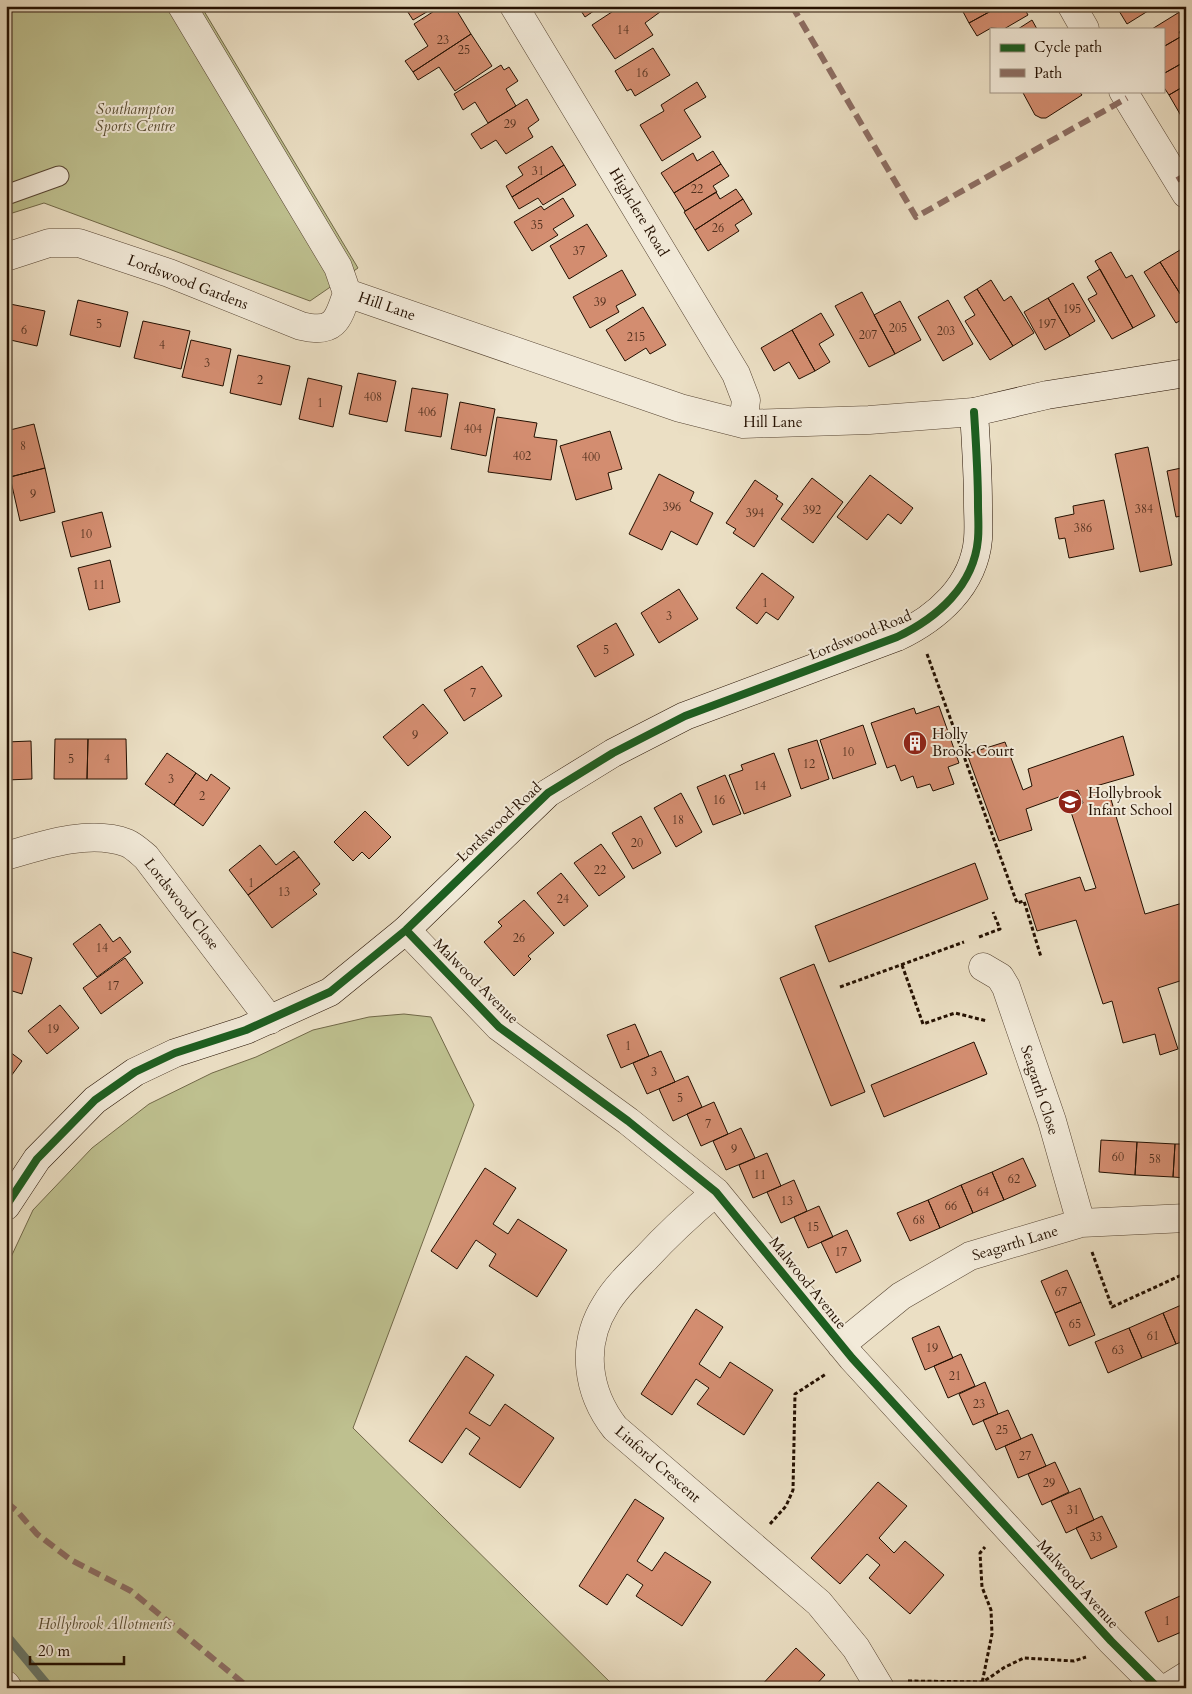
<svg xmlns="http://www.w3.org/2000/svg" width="1192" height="1694" font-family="Cardo,serif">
<rect width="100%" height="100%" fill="#ebdfc4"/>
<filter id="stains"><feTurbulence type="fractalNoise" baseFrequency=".004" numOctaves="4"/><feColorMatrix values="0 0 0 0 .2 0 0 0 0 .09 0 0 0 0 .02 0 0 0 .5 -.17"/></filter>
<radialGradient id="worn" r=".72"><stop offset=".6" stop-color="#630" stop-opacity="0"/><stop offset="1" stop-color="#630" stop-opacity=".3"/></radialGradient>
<path fill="#bec08f" stroke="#716848" d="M6,6H201L358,268L310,301L44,203L6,215Z
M404,1014L431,1017L474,1105L353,1428L616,1688H21L6,1672V1279L11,1257L33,1210L92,1148L149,1104L212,1073L256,1057L313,1030L369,1017Z"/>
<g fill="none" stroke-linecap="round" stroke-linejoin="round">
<path stroke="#6a786a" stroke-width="9" d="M6,1635L50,1688"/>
</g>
<path fill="#d38d70" stroke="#241001" d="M404,6H437L413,20Z
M442,6H454L471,34L413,72L405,61L428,46L414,24Z
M578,6H601L585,17Z
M621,6L639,8L656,6L660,12L645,23L653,35L615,59L592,25Z
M965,6H1000L969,23L961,8Z
M1000,6H1023L1028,15L1004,29L991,28L977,36L969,23Z
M1116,6H1156L1127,24Z
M1186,8V28L1179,32L1182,36L1163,47V29H1152Z
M1032,20L1037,29H1018Z
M471,34L492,66L455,91L439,67L418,80L413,72Z
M1182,36H1186V61L1163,74V47Z
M653,48L670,75L635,96L631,89L627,91L615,71Z
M1186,61V85L1169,95L1163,86V74Z
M501,65L504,70L509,67L518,81L506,89L516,106L488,123L475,102L463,110L454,94Z
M697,82L706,97L684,110L701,137L662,161L640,125L664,111L661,105Z
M1186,85V110L1180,114L1169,95Z
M1022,91H1079L1082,95L1046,118H1041L1035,115Z
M527,99L539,120L528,128L533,137L506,154L496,140L481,149L471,134Z
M1186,110V125L1180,114Z
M552,146L564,165L512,197L506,186L523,175L518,167Z
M713,151L721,164L674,193L661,173L693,153L697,161Z
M721,164L729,176L713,186L717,192L685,211L674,193Z
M564,165L576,185L543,205L538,198L519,209L512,197Z
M736,189L743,199L695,230L684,212L716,192L720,199Z
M563,198L574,216L553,229L558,235L532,251L514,222L541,206L544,210Z
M743,199L752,214L735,225L739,231L708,251L695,230Z
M587,224L607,256L569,279L550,246Z
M1180,250L1186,259V303L1160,262Z
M1111,252L1126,278L1132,275L1155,316L1133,328L1095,261Z
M1160,262L1186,303V317L1176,323L1144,272Z
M1100,269L1133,328L1112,339L1088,299L1097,294L1087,277Z
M622,270L636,295L616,306L619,312L590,328L573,297Z
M991,280L1004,301L1011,296L1034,333L1013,346L977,289Z
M1073,283L1095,321L1070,336L1048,298Z
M977,289L1013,346L990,360L965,321L975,315L964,297Z
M862,292L895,354L869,367L835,306Z
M1048,298L1070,336L1045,350L1024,312Z
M78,300L128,312L120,347L70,335Z
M948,300L973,344L943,361L918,317Z
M900,301L921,340L895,354L874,315Z
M10,304L45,311L37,346L6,339V322Z
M643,307L666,345L650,354L646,348L625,361L606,330Z
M821,313L834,335L819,344L830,362L815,371L792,330Z
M143,321L190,331L181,369L134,358Z
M792,330L815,371L799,379L789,362L774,371L761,348Z
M191,340L231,349L223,386L182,377Z
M238,355L290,366L281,405L230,393Z
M358,373L396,381L387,422L349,414Z
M308,378L342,386L333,427L299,419Z
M412,388L448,394L441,437L405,431Z
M460,402L495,409L486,456L451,449Z
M497,417L537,423L534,437L557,440L551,480L488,472Z
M34,424L45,468L10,477L6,462V431Z
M610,431L622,469L608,473L612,489L576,500L560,446Z
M1148,447L1172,565L1140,572L1115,454Z
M1186,467V515L1176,517L1167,471Z
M45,468L55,512L20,521L10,477Z
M659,474L694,492L690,501L713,513L697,545L671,531L662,550L629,534Z
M870,475L913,508L901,524L888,514L867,540L837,517Z
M812,478L843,502L813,543L781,519Z
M755,480L778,496L776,499L783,504L754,547L733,533L736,529L726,523Z
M1104,500L1114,549L1069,558L1065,538L1059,539L1055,518L1074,514L1073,506Z
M102,512L111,547L71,557L62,522Z
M110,560L120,602L89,610L78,568Z
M762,573L794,597L778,620L766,612L757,624L736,608Z
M679,589L698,619L659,643L641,613Z
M616,623L634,655L595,677L577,646Z
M482,666L502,696L464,721L444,690Z
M423,704L448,733L408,766L383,737Z
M939,706L959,763L948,767L954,784L933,791L930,784L917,788L913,776L901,781L895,765L887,768L871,723L914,708L916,714Z
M863,725L876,764L833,779L820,740Z
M1123,736L1134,775L1096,786L1099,796H1110L1145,914L1186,902V979L1158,988L1178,1049L1160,1055L1155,1034L1123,1043L1112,1001L1103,1004L1076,920L1037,931L1025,894L1080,877L1085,891L1096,888L1070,809L1083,803L1078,790L1026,809L1032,830L999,841L967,754L1005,742L1023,790L1032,786L1028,769Z
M55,739H88L87,779H54Z
M88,739H126L127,779H87Z
M817,740L829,779L801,789L788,749Z
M31,741L32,779L6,780V742Z
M167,753L196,773L174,805L145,784Z
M774,753L791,796L744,814L729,775L743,770L741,765Z
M196,773L207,781L211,774L230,788L203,826L174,805Z
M725,775L741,814L713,825L697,787Z
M681,793L702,832L676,847L654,808Z
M365,811L391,837L369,859L362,852L353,861L334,842Z
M641,816L661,853L633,869L612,833Z
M601,844L625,877L599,896L574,863Z
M260,845L276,865L294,851L299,857L248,895L229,870Z
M299,857L320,884L313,890L317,894L272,928L248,895Z
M975,863L988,899L829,962L815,926Z
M561,873L588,906L564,926L537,893Z
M524,900L554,933L528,956L531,959L514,976L484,942L502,926L498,922Z
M100,924L113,942L120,937L131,952L97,977L73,944Z
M6,950L32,958L22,994L6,989Z
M125,958L143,983L101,1014L83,988Z
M814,964L865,1092L831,1106L780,978Z
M60,1005L79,1028L47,1054L28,1031Z
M635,1024L649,1056L621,1068L607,1035Z
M974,1042L987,1074L884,1117L871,1085Z
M6,1049L22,1061L6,1083Z
M661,1051L675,1082L647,1094L633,1063Z
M688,1076L702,1107L673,1121L659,1089Z
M714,1102L728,1134L701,1146L687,1114Z
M741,1128L755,1158L726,1170L713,1141Z
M1101,1140L1137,1142L1135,1175L1099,1172Z
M1137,1142L1175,1144L1173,1177L1135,1175Z
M1175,1144H1186V1178L1173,1177Z
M767,1153L781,1186L753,1198L739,1165Z
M1023,1158L1036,1186L1004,1200L992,1172Z
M485,1168L516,1188L493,1224L508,1234L518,1219L567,1250L537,1297L489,1266L496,1254L476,1240L457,1269L431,1251Z
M992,1172L1004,1200L973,1213L961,1185Z
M794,1180L807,1211L781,1223L767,1192Z
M961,1185L973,1213L940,1228L928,1200Z
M928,1200L940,1228L910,1241L897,1213Z
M819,1206L833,1237L808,1248L794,1217Z
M847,1230L861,1261L836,1273L821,1242Z
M1067,1270L1081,1302L1055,1313L1041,1281Z
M1081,1302L1095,1335L1069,1346L1055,1313Z
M1186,1303V1340L1176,1344L1163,1313Z
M696,1309L723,1327L699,1364L720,1378L730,1362L773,1390L744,1435L697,1404L709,1388L696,1379L672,1415L641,1394Z
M1163,1313L1176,1344L1142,1358L1129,1328Z
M939,1326L953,1358L925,1370L912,1338Z
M1129,1328L1142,1358L1108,1373L1095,1342Z
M961,1354L975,1386L948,1398L934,1366Z
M466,1356L494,1375L469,1413L490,1426L505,1404L554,1438L520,1488L469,1454L480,1438L466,1428L442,1463L409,1441Z
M985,1382L998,1414L973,1425L959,1394Z
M1008,1410L1021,1439L996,1450L983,1420Z
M1032,1434L1046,1466L1018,1478L1005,1446Z
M1055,1462L1069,1492L1042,1505L1028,1474Z
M878,1482L907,1506L879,1538L894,1553L905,1541L944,1575L910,1614L869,1578L880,1565L867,1554L840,1584L811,1558Z
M1080,1488L1094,1520L1066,1533L1051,1501Z
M635,1499L664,1518L637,1561L652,1571L665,1552L711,1582L682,1626L636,1596L643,1585L627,1574L607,1605L579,1586Z
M1102,1516L1117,1547L1091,1559L1076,1528Z
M1186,1593V1608L1180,1596Z
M1180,1596L1186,1608V1630L1158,1642L1145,1612Z
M796,1648L825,1675L813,1688H759Z"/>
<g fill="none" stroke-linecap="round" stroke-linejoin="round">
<g stroke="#564432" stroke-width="21">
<path id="lane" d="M6,195L59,176"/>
</g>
<g stroke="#564432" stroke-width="29">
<path id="street" d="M182,6L338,267L347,293
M514,6L736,374L746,400L743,424
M1072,6L1085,29
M1123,91L1186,194
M6,257L49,243H79L169,273L301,326C334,334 338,321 347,293
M347,293L680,408L743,424L869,420L974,412
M6,856C43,845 90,829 127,843C134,846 140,852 146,857L270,1020
M406,930L499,1027L628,1121L716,1192L852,1358L1111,1641L1158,1688
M983,967L1000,977L1006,987L1052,1121L1081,1223
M716,1192C691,1213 668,1234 646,1258C632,1272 616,1287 606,1304C580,1345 587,1392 615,1428L819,1603L856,1648L880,1688
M841,1345L901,1296L970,1256L1081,1223L1186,1218
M6,1685L8,1688
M1167,1688L1186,1676"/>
</g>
<g stroke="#241001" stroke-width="29">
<path id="secondary" d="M6,1206L37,1159L95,1100L135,1072L175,1053L246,1030L330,992L406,930L548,793L613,753L685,716L897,637C937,618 974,586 978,539C979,527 978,516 978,504C978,473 976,443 974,412L1047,395L1186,373"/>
</g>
<path stroke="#241001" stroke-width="3" stroke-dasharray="4 2.5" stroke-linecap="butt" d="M927,654L1017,903L1024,901L1041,957
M979,937L1000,929L993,912
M902,965L923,1024L955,1013L987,1021
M840,987L964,942
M1092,1252L1112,1307L1186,1273
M770,1524L786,1506L793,1490L795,1394L826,1374
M908,1681L983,1682L1005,1667L1024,1658L1074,1661L1086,1657
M981,1688L992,1634L991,1610L982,1587L980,1553L985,1547"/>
<use href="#lane" stroke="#f2ead9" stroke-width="19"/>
<use href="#street" stroke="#f2ead9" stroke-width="28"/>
<use href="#secondary" stroke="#f2ead9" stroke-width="28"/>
<path stroke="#8d6e63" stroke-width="6" stroke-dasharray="12 6" stroke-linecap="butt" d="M792,6L916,217L1127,98
M1177,180L1186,175
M6,1502L17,1511L37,1534L71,1560L131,1591L249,1688"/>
<g stroke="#f2ead9" stroke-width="11">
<path id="cycleway" d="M406,930L499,1027L628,1121L716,1192L852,1358L1111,1641L1158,1688
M6,1206L37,1159L95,1100L135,1072L175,1053L246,1030L330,992L406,930L548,793L613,753L685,716L897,637C937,618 974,586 978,539C979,527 978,516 978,504C978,473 976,443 974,412"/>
</g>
<use href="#cycleway" stroke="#1b5e20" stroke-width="8"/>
</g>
<defs>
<g id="building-disc" transform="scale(1.25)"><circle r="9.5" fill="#8f2418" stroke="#f2ead9"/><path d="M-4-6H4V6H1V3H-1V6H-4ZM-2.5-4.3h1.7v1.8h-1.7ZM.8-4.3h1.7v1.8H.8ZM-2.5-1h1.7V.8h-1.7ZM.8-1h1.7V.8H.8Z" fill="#fff"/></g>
<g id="school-disc" transform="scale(1.25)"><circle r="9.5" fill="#8f2418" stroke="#f2ead9"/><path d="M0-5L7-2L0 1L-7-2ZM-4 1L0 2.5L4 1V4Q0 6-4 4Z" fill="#fff"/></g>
</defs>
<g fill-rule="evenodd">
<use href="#building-disc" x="915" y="743"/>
<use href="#school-disc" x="1070" y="802"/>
</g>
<g text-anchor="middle" stroke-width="4" stroke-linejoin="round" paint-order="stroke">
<g font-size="12" fill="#502f1d">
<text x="623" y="34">14</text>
<text x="443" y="44">23</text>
<text x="464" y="54">25</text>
<text x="642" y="77">16</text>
<text x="510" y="128">29</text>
<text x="538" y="175">31</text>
<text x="697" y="193">22</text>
<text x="537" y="229">35</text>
<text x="718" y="232">26</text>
<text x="579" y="255">37</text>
<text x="600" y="306">39</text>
<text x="1072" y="313">195</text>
<text x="99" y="328">5</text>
<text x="1047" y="328">197</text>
<text x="898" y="332">205</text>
<text x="24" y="334">6</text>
<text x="946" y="335">203</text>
<text x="868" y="339">207</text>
<text x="636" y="341">215</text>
<text x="162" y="349">4</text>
<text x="207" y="367">3</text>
<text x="260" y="384">2</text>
<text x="373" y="401">408</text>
<text x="320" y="407">1</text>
<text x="427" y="416">406</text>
<text x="473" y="433">404</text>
<text x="23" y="450">8</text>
<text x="522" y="460">402</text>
<text x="591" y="461">400</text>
<text x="33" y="498">9</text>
<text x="672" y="511">396</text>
<text x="1144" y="513">384</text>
<text x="812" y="514">392</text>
<text x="755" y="517">394</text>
<text x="1083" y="532">386</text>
<text x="86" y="538">10</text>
<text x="99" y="589">11</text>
<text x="765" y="607">1</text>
<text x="669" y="620">3</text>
<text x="606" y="654">5</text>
<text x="473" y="697">7</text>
<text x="415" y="739">9</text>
<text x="848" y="756">10</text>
<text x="71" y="763">5</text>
<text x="107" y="763">4</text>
<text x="809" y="768">12</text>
<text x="171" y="783">3</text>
<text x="760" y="790">14</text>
<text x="202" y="800">2</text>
<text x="719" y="804">16</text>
<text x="678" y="824">18</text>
<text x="637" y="847">20</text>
<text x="600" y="874">22</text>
<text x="251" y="887">1</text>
<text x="284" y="896">13</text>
<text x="563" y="903">24</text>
<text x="519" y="942">26</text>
<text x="102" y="952">14</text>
<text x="113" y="990">17</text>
<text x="53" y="1033">19</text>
<text x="628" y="1050">1</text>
<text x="654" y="1076">3</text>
<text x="680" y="1102">5</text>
<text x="708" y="1128">7</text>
<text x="734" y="1153">9</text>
<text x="1118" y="1161">60</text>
<text x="1155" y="1163">58</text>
<text x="760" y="1179">11</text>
<text x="1014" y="1183">62</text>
<text x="983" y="1196">64</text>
<text x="787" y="1205">13</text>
<text x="951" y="1210">66</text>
<text x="919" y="1224">68</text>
<text x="813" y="1231">15</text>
<text x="841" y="1256">17</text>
<text x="1061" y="1296">67</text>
<text x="1075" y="1328">65</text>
<text x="1153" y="1340">61</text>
<text x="932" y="1352">19</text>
<text x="1118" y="1354">63</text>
<text x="955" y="1380">21</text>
<text x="979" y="1408">23</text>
<text x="1002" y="1434">25</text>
<text x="1025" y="1460">27</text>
<text x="1049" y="1487">29</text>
<text x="1073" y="1514">31</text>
<text x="1096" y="1541">33</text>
<text x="1167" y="1625">1</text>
</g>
<g font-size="15" font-style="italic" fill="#5a4e33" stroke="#f2ead9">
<text x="135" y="114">Southampton<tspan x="135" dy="17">Sports Centre</tspan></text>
<text x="105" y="1629">Hollybrook Allotments</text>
</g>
<g font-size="15" fill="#241001" stroke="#f2ead9">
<text transform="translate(639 212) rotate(59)" y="5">Highclere Road</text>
<text transform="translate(188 282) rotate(21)" y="5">Lordswood Gardens</text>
<text transform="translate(387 306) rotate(19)" y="5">Hill Lane</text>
<text x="773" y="427">Hill Lane</text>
<text transform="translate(860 635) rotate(-22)" y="5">Lordswood Road</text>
<text transform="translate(499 822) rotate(-43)" y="5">Lordswood Road</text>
<text transform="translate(182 904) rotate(52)" y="5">Lordswood Close</text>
<text transform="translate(476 981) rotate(45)" y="5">Malwood Avenue</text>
<text transform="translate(1040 1090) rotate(72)" y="5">Seagarth Close</text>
<text transform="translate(1015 1243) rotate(-17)" y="5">Seagarth Lane</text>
<text transform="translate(808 1283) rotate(51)" y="5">Malwood Avenue</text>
<text transform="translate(658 1464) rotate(41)" y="5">Linford Crescent</text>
<text transform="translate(1078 1584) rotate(48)" y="5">Malwood Avenue</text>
</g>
<g font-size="15" fill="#241001" stroke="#f2ead9" text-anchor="start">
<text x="932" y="739">Holly<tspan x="932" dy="17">Brook Court</tspan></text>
<text x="1088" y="798">Hollybrook<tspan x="1088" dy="17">Infant School</tspan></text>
</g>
</g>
<rect width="1192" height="1694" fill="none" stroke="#ebdfc4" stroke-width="25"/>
<rect x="8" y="8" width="1177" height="1679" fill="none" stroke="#241001" stroke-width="2.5"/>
<rect x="12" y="12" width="1167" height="1669" fill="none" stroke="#241001"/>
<rect x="990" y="28" width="175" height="65" fill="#f2ead9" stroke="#a09383"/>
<rect x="1000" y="44" width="25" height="8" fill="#1b5e20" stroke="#a09383"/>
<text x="1034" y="52" font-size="15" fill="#241001">Cycle path</text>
<rect x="1000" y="69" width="25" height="8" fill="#8d6e63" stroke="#a09383"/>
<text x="1034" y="78" font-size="15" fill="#241001">Path</text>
<path d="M30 1656v8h94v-8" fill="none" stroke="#241001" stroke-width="2.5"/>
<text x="38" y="1656" font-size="15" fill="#241001" stroke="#f2ead9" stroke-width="4" paint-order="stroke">20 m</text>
<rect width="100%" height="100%" filter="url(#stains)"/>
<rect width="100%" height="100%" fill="url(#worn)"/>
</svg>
